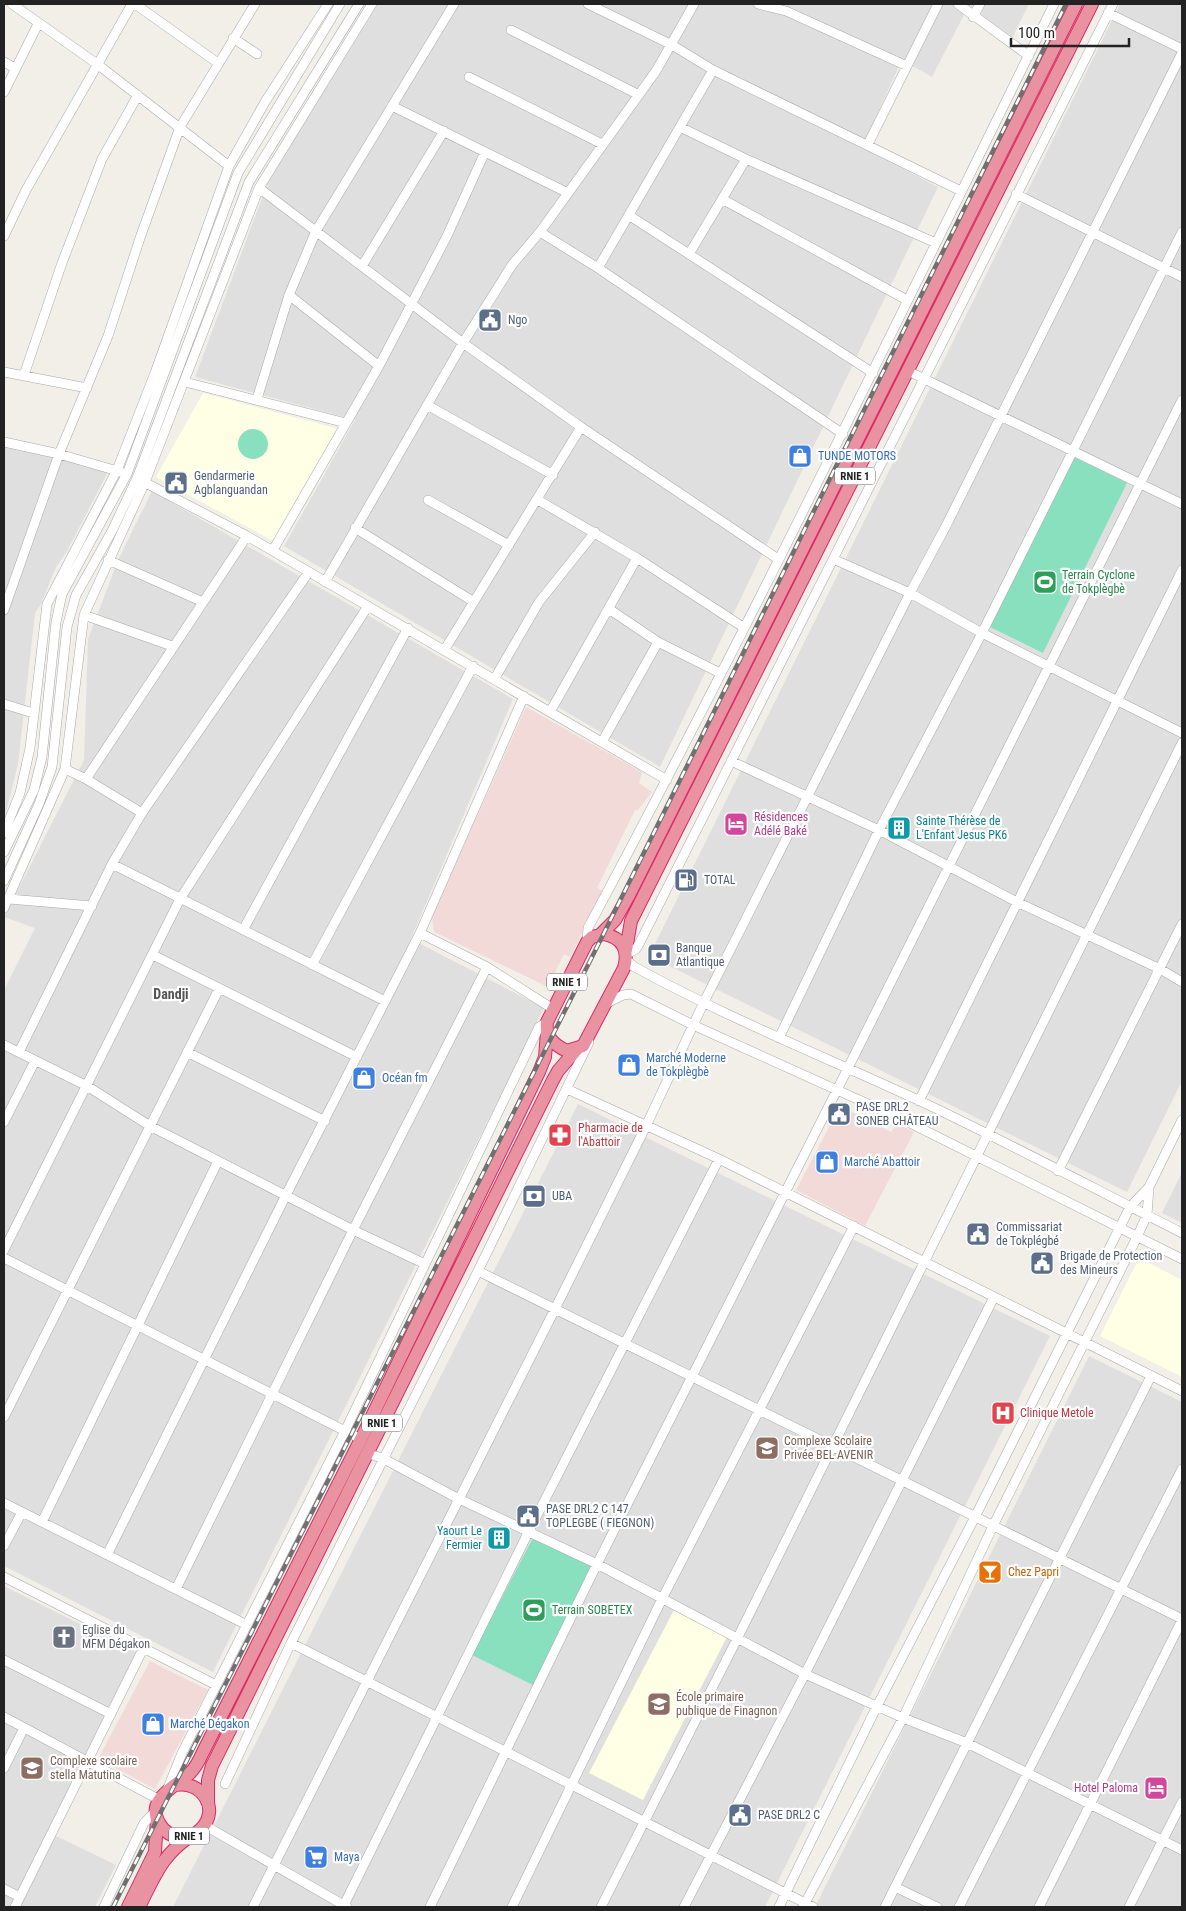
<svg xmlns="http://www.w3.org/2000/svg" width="1186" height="1911" font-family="'Roboto Condensed',sans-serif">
<rect width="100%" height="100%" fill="#f2efe9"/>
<path fill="#e0dfdf" d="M378,4H1029L1012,38L968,7L932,77L902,60L862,147L938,187L660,767L284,546L355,420L195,377L268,182Z
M1120,4H1182V1081L1127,1192L649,956Z
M4,446L74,459L108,472L66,553L56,567L41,604L35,613L18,764L4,820Z
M152,491L513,699L411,939L544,1008L213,1672L4,1566V990L35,928L4,917L84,760L88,639L118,560Z
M578,1104L1050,1336L765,1907H173Z
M1182,1172V1223L1162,1213Z
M1089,1356L1182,1402V1907H815Z
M4,1586L140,1654L50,1833L116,1865L95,1907H4Z"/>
<path fill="#f2dad9" d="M526,707L642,772L639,783L652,792L638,810H635L597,888L603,891L570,957L564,954L548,987L434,932L432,917Z
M840,1106L891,1132L897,1123L914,1132L865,1226L796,1190Z
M150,1661L208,1690L155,1789L98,1759Z"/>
<path fill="#ffffe5" d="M203,393L339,429L273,541L156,477Z
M1139,1258L1182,1280V1377L1100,1336Z
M675,1608L728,1635L643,1800L589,1773Z"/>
<path fill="#88e0be" d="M238 444a15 15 0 1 1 30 0a15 15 0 1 1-30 0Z
M1074,457L1127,483L1043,653L990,627Z
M535,1534L597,1565L533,1685L472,1655Z"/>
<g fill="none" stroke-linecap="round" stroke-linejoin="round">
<g stroke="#a9a9a9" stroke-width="10">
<path id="minor" d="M12,4L97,64L229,166
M135,4L218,63
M588,4L672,45L713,70L961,191
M758,4L786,11L907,66
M958,4L1029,56
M1108,13L1182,49
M973,17L980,4
M511,30L639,95
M233,38L257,54
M4,62L15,68
M469,77L602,144
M4,92L38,24
M392,106L566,192
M682,128L746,159L936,243
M868,144L938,4
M259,188L463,343L581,427L778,559
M1016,194L1182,277
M722,199L907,300
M630,216L873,373
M540,232L598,268L843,434
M4,236L26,190L132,4
M689,254L746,159
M362,266L444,131
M598,268L713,70
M289,295L379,366
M908,371L1182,504
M4,372L87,388
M24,375L62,263L102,159L138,95
M185,382L346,423
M257,399L289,295L316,231L454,4
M427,405L553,475
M4,442L59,454L121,472
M142,481L247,536L667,780
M428,500L509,545
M538,500L637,558L743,627
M355,528L474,602
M273,550L379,366L447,236L485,152
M833,559L910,593L982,633L1182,733
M108,560L203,602
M325,582L463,343L512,265L540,232L656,71L694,4
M4,610L59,454L108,336L140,238L180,127L255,4
M84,615L172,646
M658,642L720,673
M445,649L581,427
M495,678L539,602L595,532
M4,704L33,713
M550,712L637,558
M602,742L658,642L609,609
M731,761L879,830L1017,902L1160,969L1182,982
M65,769L86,779L142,813
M86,779L247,536
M4,833L20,793L30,748L47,604L117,470L155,373L229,166L265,102L328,4
M4,852L34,790L42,757L56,622L62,594L127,474L238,173L340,4
M112,864L385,1001
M4,881L39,804L52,767L67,627L76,595L112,531L137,478L249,182L359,4
M9,899L92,906
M4,908L65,769L84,615L145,482L259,188L372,4
M243,930L408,628
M420,933L487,967L553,1009
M587,942L588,928C751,624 901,313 1054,4
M627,954L636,949L639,944L1113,4
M153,955L357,1057
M627,960L633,966C725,1017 823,1056 918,1100C1007,1142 1095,1189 1182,1233
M312,965L473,666
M607,1003L623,995L631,994L693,1025L908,1122L1182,1259
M779,1038L879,830L982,633L1182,232
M4,1045L87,1086L150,1126L353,1230L425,1264
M19,1052L112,864L142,813L308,573
M187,1052L325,1121
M567,1089L719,1159L1182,1391
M919,1101L1182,570
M4,1122L35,1061
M1058,1171L1182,924
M4,1250L180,899L368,606
M4,1258L361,1439
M478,1271L1182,1619
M4,1417L219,989
M367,1453L384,1459L457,1498L597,1564L805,1674L903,1718L967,1743L1182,1850
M4,1503L247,1625
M42,1522L218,1161
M4,1546L22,1512
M107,1555L286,1195L420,933L524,696
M4,1577L216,1685
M176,1589L353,1230L487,967
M291,1643L813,1907
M4,1660L111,1714
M4,1717L158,1799
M4,1768L24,1728
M225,1784L291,1643L478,1271L589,1042
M168,1788L182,1753L345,1431L539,1027L547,1022
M204,1825L347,1907
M895,1887L937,1907
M4,1889L20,1897
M15,1907L143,1649
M104,1907L144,1823L156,1811
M253,1907L555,1309L646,1126L704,1002L910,593L947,524L1182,53
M343,1907L529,1531L719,1159
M430,1907L597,1564L837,1090L1182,400
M512,1907L662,1599L854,1226
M601,1907L738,1637L1182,743
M684,1907L805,1674L994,1297
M779,1907L877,1706L975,1517L1130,1207L1149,1187L1182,1120
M803,1907L903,1718L993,1526L1137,1237L1147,1215L1149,1187
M885,1907L1151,1376
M959,1907L1182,1469
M1039,1907L1182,1620
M1129,1907L1182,1802"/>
</g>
<g stroke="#dc2a67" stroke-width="14">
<path id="highway" d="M604,934C623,938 629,950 624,968L583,1046L567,1051C554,1045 545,1037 547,1022L587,942L592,937Z
M600,935L615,920L629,895L1076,4
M626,950L631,921L1092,4
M176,1785C201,1780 221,1809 201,1829C196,1834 188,1837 180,1837C172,1836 165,1832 161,1826C143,1800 175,1787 190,1773C195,1768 199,1761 202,1754L361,1439L539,1072L545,1057L547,1032
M208,1803V1780L212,1766L552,1082L558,1071L577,1049
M128,1907L155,1852L157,1819
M139,1907C154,1878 162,1854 191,1836"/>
</g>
<use href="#minor" stroke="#fff" stroke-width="9"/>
<use href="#highway" stroke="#e892a2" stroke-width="12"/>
<g stroke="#707070" stroke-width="4.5">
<path id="rail" d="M113,1907L590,961L1066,4"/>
</g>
<use href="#rail" stroke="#fff" stroke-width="2.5" stroke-dasharray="8" stroke-linecap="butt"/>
</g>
<defs>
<g id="civic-square" transform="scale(1.25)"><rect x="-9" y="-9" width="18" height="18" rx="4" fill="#5c6f8a" stroke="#fff"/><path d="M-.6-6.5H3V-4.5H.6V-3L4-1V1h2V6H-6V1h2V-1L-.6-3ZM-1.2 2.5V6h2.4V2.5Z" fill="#fff"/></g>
<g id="shop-square" transform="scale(1.25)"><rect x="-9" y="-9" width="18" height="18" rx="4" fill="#3f7fe0" stroke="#fff"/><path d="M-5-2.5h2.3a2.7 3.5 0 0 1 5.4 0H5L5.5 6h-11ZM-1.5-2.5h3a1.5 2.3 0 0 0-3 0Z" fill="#fff"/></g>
<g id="stadium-square" transform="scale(1.25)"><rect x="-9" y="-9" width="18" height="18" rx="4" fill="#2e9e5b" stroke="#fff"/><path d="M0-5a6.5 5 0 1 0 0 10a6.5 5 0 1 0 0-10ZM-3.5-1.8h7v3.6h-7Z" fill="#fff"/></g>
<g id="hotel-square" transform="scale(1.25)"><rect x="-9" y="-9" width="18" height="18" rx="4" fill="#d1479c" stroke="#fff"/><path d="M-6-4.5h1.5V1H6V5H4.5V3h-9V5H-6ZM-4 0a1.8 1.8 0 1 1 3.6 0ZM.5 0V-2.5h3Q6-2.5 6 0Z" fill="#fff"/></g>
<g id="building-square" transform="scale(1.25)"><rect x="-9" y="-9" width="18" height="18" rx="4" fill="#0f9aa8" stroke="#fff"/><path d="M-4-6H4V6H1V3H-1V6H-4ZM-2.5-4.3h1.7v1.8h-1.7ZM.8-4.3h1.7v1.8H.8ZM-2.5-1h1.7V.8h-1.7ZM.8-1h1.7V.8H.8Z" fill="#fff"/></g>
<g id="fuel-square" transform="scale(1.25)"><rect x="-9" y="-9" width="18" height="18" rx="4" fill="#5c6f8a" stroke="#fff"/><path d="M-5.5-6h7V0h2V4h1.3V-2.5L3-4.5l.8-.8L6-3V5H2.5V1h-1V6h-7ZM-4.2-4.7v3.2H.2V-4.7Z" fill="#fff"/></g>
<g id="bank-square" transform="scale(1.25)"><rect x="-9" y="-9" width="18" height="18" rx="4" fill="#5c6f8a" stroke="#fff"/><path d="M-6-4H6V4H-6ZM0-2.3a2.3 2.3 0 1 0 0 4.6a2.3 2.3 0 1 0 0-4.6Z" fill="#fff"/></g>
<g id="pharmacy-square" transform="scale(1.25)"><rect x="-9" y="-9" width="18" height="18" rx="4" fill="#e0444e" stroke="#fff"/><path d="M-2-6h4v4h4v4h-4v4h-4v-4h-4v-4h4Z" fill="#fff"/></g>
<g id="hospital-square" transform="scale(1.25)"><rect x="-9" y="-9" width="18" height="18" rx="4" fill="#e0444e" stroke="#fff"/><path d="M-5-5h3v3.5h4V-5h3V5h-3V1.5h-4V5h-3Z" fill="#fff"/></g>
<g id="school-square" transform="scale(1.25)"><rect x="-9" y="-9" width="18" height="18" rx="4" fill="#8d6e63" stroke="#fff"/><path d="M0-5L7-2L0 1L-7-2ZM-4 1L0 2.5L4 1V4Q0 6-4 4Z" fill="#fff"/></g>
<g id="bar-square" transform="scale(1.25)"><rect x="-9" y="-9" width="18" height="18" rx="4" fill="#e8710a" stroke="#fff"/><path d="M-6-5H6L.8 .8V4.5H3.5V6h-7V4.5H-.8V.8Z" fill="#fff"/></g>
<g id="church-square" transform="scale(1.25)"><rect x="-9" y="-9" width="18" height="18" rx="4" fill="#6b7280" stroke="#fff"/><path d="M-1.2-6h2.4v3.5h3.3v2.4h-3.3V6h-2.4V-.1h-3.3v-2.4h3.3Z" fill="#fff"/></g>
<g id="supermarket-square" transform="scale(1.25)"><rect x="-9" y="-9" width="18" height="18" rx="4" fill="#3f7fe0" stroke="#fff"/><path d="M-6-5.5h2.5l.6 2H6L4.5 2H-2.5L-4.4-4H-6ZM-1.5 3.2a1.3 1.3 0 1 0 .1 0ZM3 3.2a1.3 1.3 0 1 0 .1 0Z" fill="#fff"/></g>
</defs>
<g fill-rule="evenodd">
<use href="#civic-square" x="490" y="320"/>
<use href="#shop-square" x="800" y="456"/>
<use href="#civic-square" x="176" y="483"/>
<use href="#stadium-square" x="1045" y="582"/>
<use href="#hotel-square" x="736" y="824"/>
<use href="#building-square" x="899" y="828"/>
<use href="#fuel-square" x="686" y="880"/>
<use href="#bank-square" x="659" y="955"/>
<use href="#shop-square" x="629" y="1065"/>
<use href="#shop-square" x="364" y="1078"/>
<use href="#civic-square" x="839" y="1114"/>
<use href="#pharmacy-square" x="560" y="1135"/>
<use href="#shop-square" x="827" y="1162"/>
<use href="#bank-square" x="534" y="1196"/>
<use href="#civic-square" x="978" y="1234"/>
<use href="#civic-square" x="1042" y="1263"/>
<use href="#hospital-square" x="1003" y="1413"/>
<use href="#school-square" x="767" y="1448"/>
<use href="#civic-square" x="528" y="1516"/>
<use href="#building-square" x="499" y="1538"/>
<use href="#bar-square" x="990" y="1572"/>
<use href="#stadium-square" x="534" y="1610"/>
<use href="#church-square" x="64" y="1637"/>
<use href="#school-square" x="659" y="1704"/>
<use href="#shop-square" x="153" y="1724"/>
<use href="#school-square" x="32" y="1768"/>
<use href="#hotel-square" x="1156" y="1788"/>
<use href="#civic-square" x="740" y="1815"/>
<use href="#supermarket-square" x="316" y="1857"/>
</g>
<g text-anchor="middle" stroke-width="4.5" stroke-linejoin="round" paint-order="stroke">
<g fill="#fff" stroke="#646464" stroke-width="1">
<rect x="835" y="467.5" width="40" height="17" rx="4"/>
<rect x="547" y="973.5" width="40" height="17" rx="4"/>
<rect x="362" y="1414.5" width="40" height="17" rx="4"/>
<rect x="169" y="1827.5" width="40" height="17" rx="4"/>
</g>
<g font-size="11" font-weight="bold" fill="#222">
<text x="855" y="480">RNIE 1</text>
<text x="567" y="986">RNIE 1</text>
<text x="382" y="1427">RNIE 1</text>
<text x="189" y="1840">RNIE 1</text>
</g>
<g font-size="12" fill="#4e5e75" stroke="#fff" text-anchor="start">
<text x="508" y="324">Ngo</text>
<text x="194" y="480">Gendarmerie<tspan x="194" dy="14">Agblanguandan</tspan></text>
<text x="704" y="884">TOTAL</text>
<text x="676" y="952">Banque<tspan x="676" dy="14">Atlantique</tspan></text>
<text x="856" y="1111">PASE DRL2<tspan x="856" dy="14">SONEB CHÂTEAU</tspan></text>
<text x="552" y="1200">UBA</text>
<text x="996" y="1231">Commissariat<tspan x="996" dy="14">de Tokplégbé</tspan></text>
<text x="1060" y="1260">Brigade de Protection<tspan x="1060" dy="14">des Mineurs</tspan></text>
<text x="546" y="1513">PASE DRL2 C 147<tspan x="546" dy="14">TOPLEGBE ( FIEGNON)</tspan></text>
<text x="758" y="1819">PASE DRL2 C</text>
</g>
<g font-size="12" fill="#366cbe" stroke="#fff" text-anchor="start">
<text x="818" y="460">TUNDE MOTORS</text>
<text x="646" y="1062">Marché Moderne<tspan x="646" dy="14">de Tokplègbè</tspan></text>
<text x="382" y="1082">Océan fm</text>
<text x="844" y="1166">Marché Abattoir</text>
<text x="170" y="1728">Marché Dégakon</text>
<text x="334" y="1861">Maya</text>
</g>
<g font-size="12" fill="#27864d" stroke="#fff" text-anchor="start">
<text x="1062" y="579">Terrain Cyclone<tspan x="1062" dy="14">de Tokplègbè</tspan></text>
<text x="552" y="1614">Terrain SOBETEX</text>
</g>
<g font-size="12" fill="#b23c85" stroke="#fff" text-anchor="start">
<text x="754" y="821">Résidences<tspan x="754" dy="14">Adélé Baké</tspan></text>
<text x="1138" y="1792" text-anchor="end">Hotel Paloma</text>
</g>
<g font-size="12" fill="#0d838f" stroke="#fff" text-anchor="start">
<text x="916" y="825">Sainte Thérèse de<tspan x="916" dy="14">L'Enfant Jesus PK6</tspan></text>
<text x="482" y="1535" text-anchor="end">Yaourt Le<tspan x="482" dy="14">Fermier</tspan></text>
</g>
<g font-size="12" fill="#be3a42" stroke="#fff" text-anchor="start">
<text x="578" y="1132">Pharmacie de<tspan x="578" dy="14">l'Abattoir</tspan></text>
<text x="1020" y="1417">Clinique Metole</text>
</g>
<g font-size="12" fill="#785e54" stroke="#fff" text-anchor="start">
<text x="784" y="1445">Complexe Scolaire<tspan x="784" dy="14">Privée BEL AVENIR</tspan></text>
<text x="676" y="1701">École primaire<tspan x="676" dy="14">publique de Finagnon</tspan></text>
<text x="50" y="1765">Complexe scolaire<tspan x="50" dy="14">stella Matutina</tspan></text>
</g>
<g font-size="12" fill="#c56008" stroke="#fff" text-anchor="start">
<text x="1008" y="1576">Chez Papri</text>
</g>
<g font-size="12" fill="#5b616d" stroke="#fff" text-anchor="start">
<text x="82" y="1634">Eglise du<tspan x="82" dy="14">MFM Dégakon</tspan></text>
</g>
<g font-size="14" font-weight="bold" fill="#555" stroke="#fff">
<text x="171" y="999">Dandji</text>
</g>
</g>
<rect width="1186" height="1911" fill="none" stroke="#222222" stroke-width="10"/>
<path d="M1011 38v8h118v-8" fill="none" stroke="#222222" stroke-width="2.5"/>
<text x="1018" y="38" font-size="15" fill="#222222" stroke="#ffffff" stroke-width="4" paint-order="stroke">100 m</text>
</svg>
